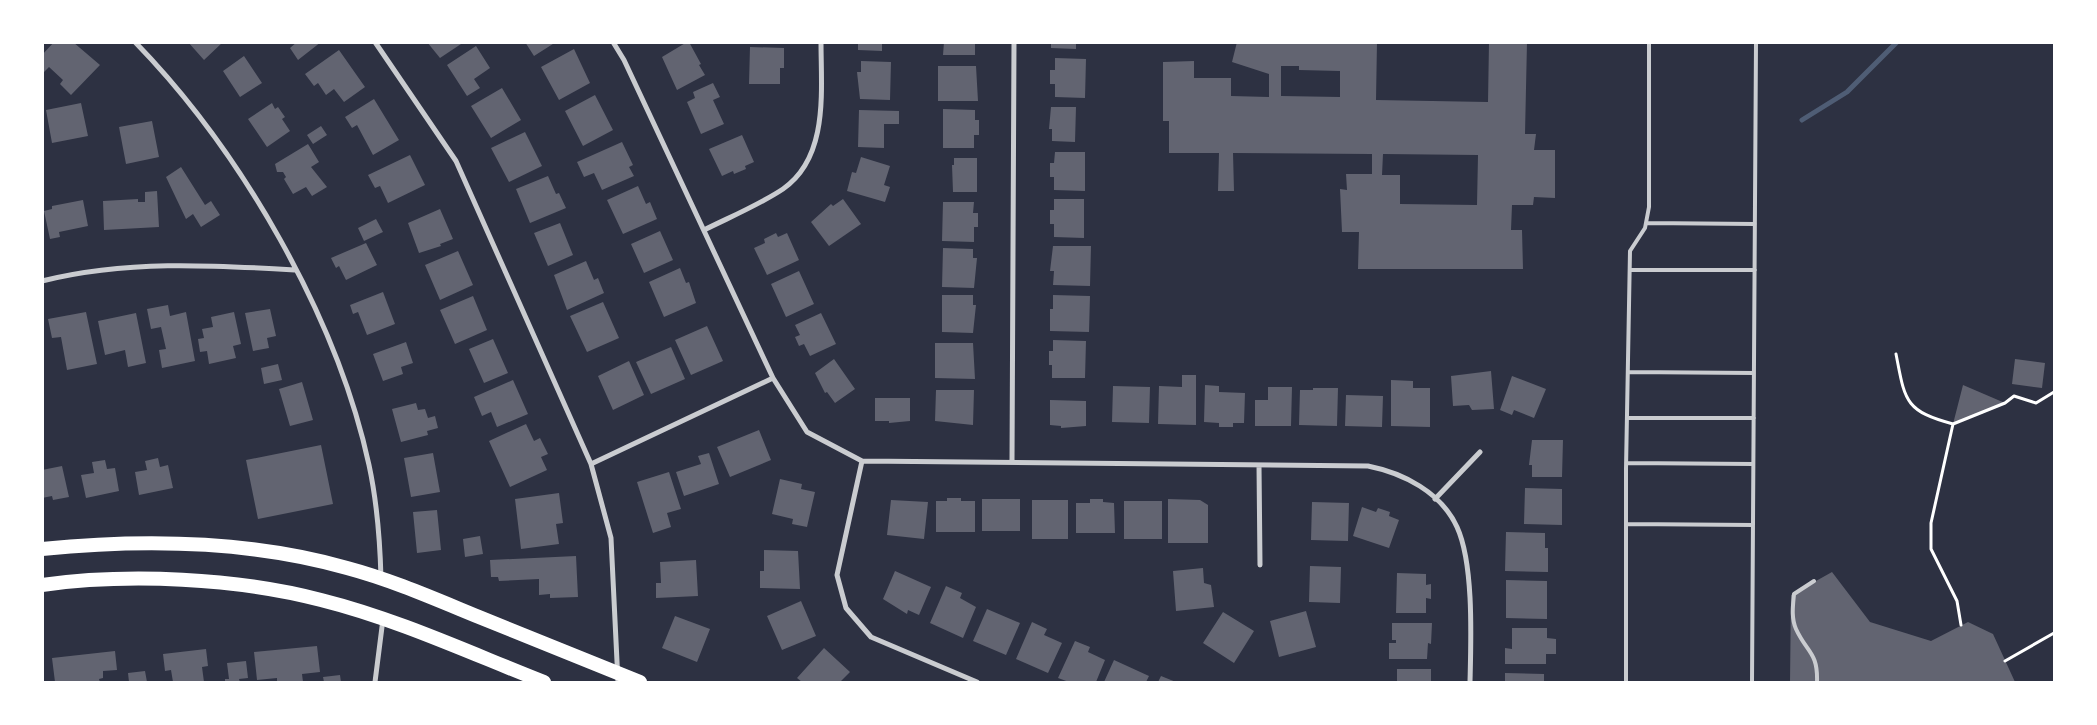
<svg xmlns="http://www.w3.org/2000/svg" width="2097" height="725" font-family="Signika,sans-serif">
<rect width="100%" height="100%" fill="#2d3142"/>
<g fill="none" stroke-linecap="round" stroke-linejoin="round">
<path stroke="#4f5d75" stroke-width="5" d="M1802,120L1847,92L1897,42"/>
</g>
<path fill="#626471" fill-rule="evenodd" d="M54,42H73L100,65L71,95L60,84L63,80L49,67L42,74V55Z
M188,42H223L204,60Z
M297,42H321L298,60L290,48Z
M427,42H464L440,58Z
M525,42H556L534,56Z
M687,42H689L701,64L699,65L705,75L677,90L662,57Z
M858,42H882V51L858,50Z
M944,42H975V55H943Z
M1051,42H1076V49L1051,48Z
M1237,42H1377L1376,100L1488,102L1489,42H1527L1525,134H1536L1534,150H1555V198L1534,197L1533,205H1512L1511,230H1522L1523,269H1358L1359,232H1342L1340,189L1347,190L1346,174H1372V154L1233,153L1234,191H1218L1219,153H1169V121H1163V62L1194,61V78H1231V96L1269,97V74L1232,62ZM1281,66H1299V70L1340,71V97L1281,96ZM1383,154L1478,155L1477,205L1400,204V175H1382Z
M476,46L490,68L474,79L480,88L467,96L447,65Z
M750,47L784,48V68H780V84H749Z
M574,49L590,83L559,100L541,67Z
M339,50L365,87L344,102L334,89L326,95L318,83L314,86L305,74Z
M244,56L262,83L240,97L223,71Z
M1055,58L1086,59L1085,98L1055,97V84H1050V70H1055Z
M861,61L891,62L890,100L860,99L857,72H861Z
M938,66H976L978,101H938Z
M713,83L720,97L713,100L724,124L701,134L687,102L695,98L693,92Z
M502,88L521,120L491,138L471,106Z
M595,95L613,130L583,146L565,111Z
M374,99L399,140L373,155L357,125L352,128L345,117Z
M81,103L88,136L52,143L46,110Z
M272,103L275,109L278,107L285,117L282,119L290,131L267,147L248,119Z
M1051,107H1076L1075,142L1052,141V129H1049Z
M943,109L975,110V120H979V135H974V148H943Z
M859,110L899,111V124H884V148L858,147Z
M152,121L159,157L126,164L119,127Z
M321,126L327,135L313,144L307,135Z
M525,132L542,166L509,182L491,148Z
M742,135L754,162L745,166L746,169L734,174L733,171L722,176L709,149Z
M622,142L633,165L629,167L634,176L602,190L594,173L584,177L577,162Z
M308,144L319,162L311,167L327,187L312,196L306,187L293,194L284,179L286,177L283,172H277L275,164Z
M1055,152H1085V191L1054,190V177H1050V163H1054Z
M410,155L425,185L388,203L380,186L375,188L368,175Z
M861,157L890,166L884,185L890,187L885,202L847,191L852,172L856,173Z
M954,158H977V192H953L952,165H954Z
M181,167L205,205L211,201L220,215L201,227L193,214L186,219L166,177Z
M548,176L556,194L559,193L566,208L530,223L516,189Z
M638,186L646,204L650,202L657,219L623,234L607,200Z
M157,191L159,227L104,230L103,201L138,199V202H145V192Z
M843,199L861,224L829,246L811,222L831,204L833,206Z
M1054,199H1084V238L1054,237V224H1050V210H1054Z
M83,200L88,226L59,232L60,237L50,239L44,211L52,209V206Z
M943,202H974L973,213H978V227H974V242L942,241Z
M440,209L453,239L440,244L441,246L419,253L408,223Z
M376,219L383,232L364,241L358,228Z
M560,223L573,255L548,266L534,233Z
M660,231L673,260L644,273L631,244Z
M776,233L778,237L787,233L799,260L767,275L754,248L765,243L764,239Z
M366,243L377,265L346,280L339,266L336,268L331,258Z
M1053,246H1091L1090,286L1053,285L1054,271H1050Z
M943,248L973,249V258H977L974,288L942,287Z
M458,251L473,285L440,300L425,265Z
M586,261L594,280L598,278L604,293L567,310L554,275Z
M680,268L686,283L689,282L696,303L664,317L649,282Z
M799,271L814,304L786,317L771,284Z
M383,292L395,324L367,335L358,312L353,314L350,305Z
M942,295H973V305H976L973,333L942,332Z
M1053,295L1090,296L1089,332L1050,331V309H1053Z
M473,296L487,330L455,344L440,310Z
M603,302L619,338L587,352L570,316Z
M168,305L170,316L186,312L195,361L162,368L159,350L166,349L161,327L151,329L147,309Z
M270,309L276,336L267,338L269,348L253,351L245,313Z
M86,312L97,364L67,370L61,337L52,338L48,319Z
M234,312L241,344L233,346L236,358L209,364L207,351L200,352L198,339L204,338L202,329L213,327L211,317Z
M136,313L146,363L128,367L125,350L105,355L98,321Z
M821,313L836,344L810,356L804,344L799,346L795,337L800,335L795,325Z
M707,326L723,361L691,375L675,340Z
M493,339L508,373L484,383L469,349Z
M1053,340L1086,341L1085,378H1052V365H1049V351H1053Z
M406,342L413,363L401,367L403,374L383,381L373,354Z
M935,343H973L975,379L935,378Z
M671,347L685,379L651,394L636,362Z
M834,359L855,389L835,403L827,392L825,393L815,373Z
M2015,359L2045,363L2042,388L2012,384Z
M629,361L644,395L613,410L598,376Z
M278,364L282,380L264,384L261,368Z
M1491,371L1494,409L1472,410L1469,405L1453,406L1451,376Z
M1182,375H1196V425L1158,424L1159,386L1182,387Z
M1512,376L1546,389L1534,418L1514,410L1512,415L1500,410Z
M513,380L528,414L497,427L491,412L482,416L474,397Z
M1391,380L1413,381V388H1430V427L1391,426Z
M302,382L313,420L290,426L279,389Z
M1205,385L1219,386V392L1245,393L1244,423H1233V427H1219V423L1204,422Z
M1963,385L2005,403L1953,424Z
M1113,386L1150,387L1149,423L1112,422Z
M1268,387H1292L1291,426H1255V400H1268Z
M1313,388H1338L1337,426L1299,425L1300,390H1313Z
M936,390H974L973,425L935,421Z
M1346,395L1383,396L1382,427L1345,426Z
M875,398H910V421L889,423V421H875Z
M1050,400L1086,401V426L1061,428V426L1050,425Z
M416,403L418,410L425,409L428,418L435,416L438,428L427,431L428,435L401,442L392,409Z
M526,424L534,441L540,438L548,454L541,457L547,470L510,487L489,441Z
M759,430L771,460L730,477L717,447Z
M1532,440H1563L1562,477H1532V465H1529Z
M321,445L333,504L258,519L246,460Z
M433,453L440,492L411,497L404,458Z
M709,453L719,484L684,496L676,472L701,464L698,456Z
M158,458L160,467L168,465L173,488L139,495L135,472L147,470L145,461Z
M105,460L107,469L115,468L119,491L86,498L81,475L94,473L92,462Z
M62,466L69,497L53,500L52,496L42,498V470Z
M669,472L681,509L667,513L671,527L653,533L637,482Z
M780,479L802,484L801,489L815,492L807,527L792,524L793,519L772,514Z
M1525,488L1562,489V525L1524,524Z
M559,493L563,523L556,524L559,544L521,549L515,499Z
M947,498H961V501H975V532H936V501H947Z
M982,499H1020V531H982Z
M1090,499H1103V502L1114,503L1115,533H1076V503H1090Z
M1168,499L1200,500L1208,505V543H1168Z
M891,500L928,502L924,539L887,535Z
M1032,500H1068V539H1032Z
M1124,501H1162V539H1124Z
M1312,502L1349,503L1348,541L1311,540Z
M1362,507L1376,512L1378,508L1390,512L1389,516L1399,520L1389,548L1353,536Z
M437,510L441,550L417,553L413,512Z
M1506,532L1545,533V548H1548V572L1505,571Z
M480,536L483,554L465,557L463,539Z
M764,550L798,551L800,589L760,588V571H764Z
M576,556L578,597L550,598V594L539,595V579L499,581L498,577H491L490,560Z
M696,560L698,596L656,598V583H661L660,562Z
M1310,566L1341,567L1340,603L1309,602Z
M1203,568L1204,583L1211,585L1214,607L1176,611L1173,571Z
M895,571L931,587L919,615L908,610L907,614L883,599Z
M1832,572L1870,622L1931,641L1968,622L1993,634L2015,682H1790L1791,595Z
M1397,573L1426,574V585L1431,584V599L1426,598V613H1396Z
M1506,580L1547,581V619L1506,618Z
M946,586L962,593L960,598L976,607L963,638L930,623Z
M801,601L816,636L782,650L767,616Z
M987,609L1020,623L1006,655L973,641Z
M1306,611L1316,647L1279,657L1270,621Z
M1223,612L1254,631L1234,663L1203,643Z
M675,616L710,629L697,662L662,648Z
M1032,622L1047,629L1044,635L1062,643L1048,673L1016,659Z
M1392,623H1432L1431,644L1428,643L1427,659H1389V643H1396V640H1392Z
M1512,628H1547V638L1556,639V654H1546V664H1505V648L1512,649Z
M1075,641L1090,647L1088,652L1105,660L1096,682H1069L1058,678Z
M317,646L320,672L302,674L303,682H277V678L257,680L254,652Z
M824,648L850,672L840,682H802L797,678Z
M206,649L208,666L202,667L204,682H173L171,670L165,671L163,654Z
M115,651L117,670L103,671V678L99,679L100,682H74V681L55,682L52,658Z
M1114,660L1149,676L1146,682H1104Z
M246,661L248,678L239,679L240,682H225V679H229L227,663Z
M1397,669H1431V682H1397Z
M145,671L147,682H129L128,673Z
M1505,673L1544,674V682H1505Z
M340,675L341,682H324L323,677Z
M1161,676L1176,682H1158Z"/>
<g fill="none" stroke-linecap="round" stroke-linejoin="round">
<path stroke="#fff" stroke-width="3" d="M1896,354C1905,400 1904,411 1953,424
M1961,625L1957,601L1931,549V523L1953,424L2005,403L2014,396L2036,403L2054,392
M2005,661L2054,633"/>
<path stroke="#caccd0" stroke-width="4" d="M1646,223L1755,224
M1630,270H1755
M1628,372L1754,373
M1627,418H1754
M1626,463L1753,464
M1626,524L1753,525
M1814,581L1794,594C1793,605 1791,618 1796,629C1807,653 1818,652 1817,682
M1626,682V469L1630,251L1645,228L1649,207V42
M1752,682L1756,42"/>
<path stroke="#caccd0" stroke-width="5" d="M135,42C241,151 337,317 369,465C377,502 380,540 381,578
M375,42L456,161L591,464L611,538L618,682
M613,42L624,60L773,378L807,432L862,461L1368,466C1403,473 1441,492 1457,527C1474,564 1471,640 1470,682
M704,230C730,217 759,205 783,189C829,157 821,91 821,42
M42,281C126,260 210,265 296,270
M862,461L837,575L846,608L871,637L977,682
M1012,461L1014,42
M591,464L773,378
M1259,465L1260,565
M1435,499L1480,452
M375,682L383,619"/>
<path stroke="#fff" stroke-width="14" d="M42,549C143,539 249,540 347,568C392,580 435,599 479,617C532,638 586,660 640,682
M42,585C128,573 237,578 321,600C397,619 470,653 544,682"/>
</g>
<rect width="2097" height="725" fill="none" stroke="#ffffff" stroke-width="88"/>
</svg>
